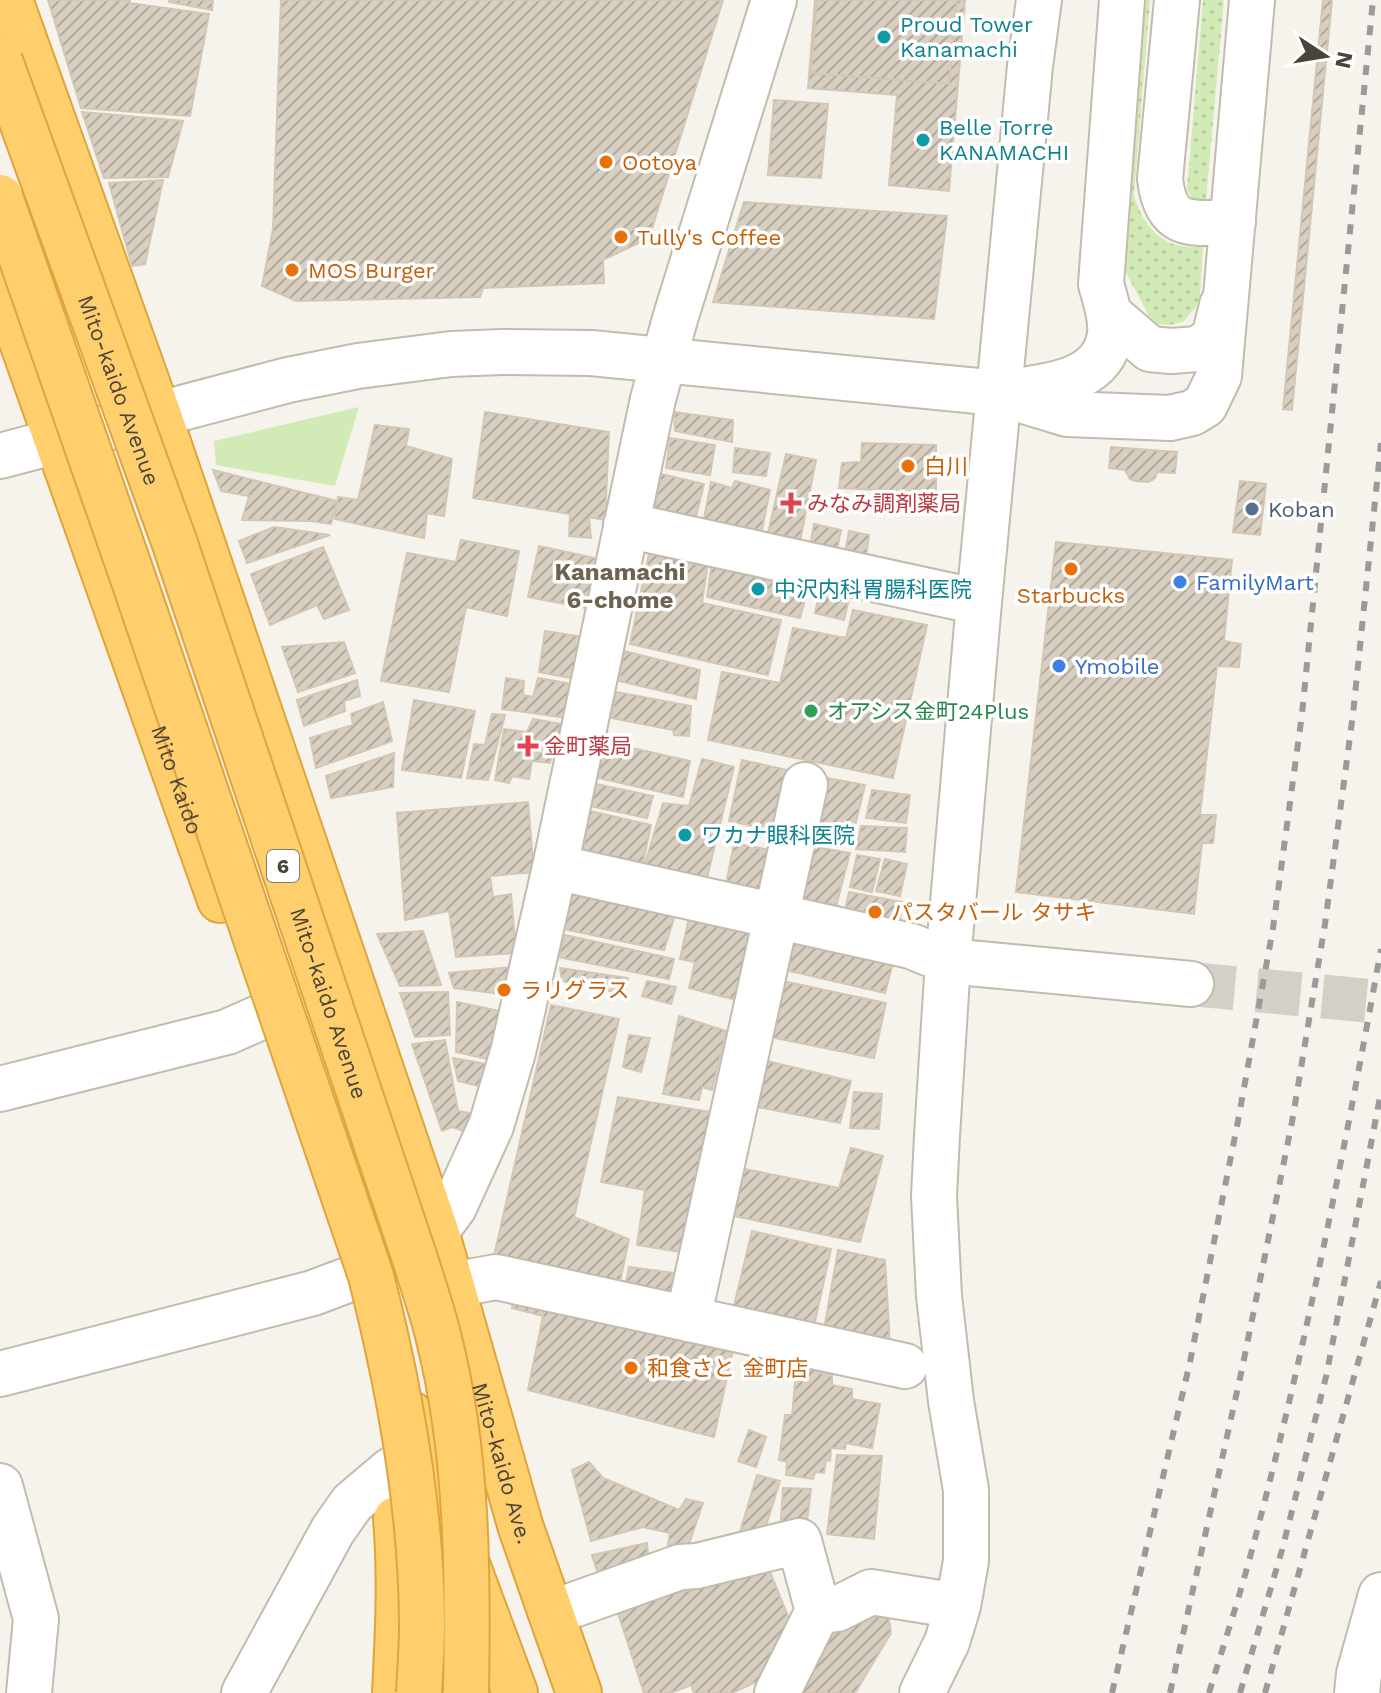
<svg xmlns="http://www.w3.org/2000/svg" width="1381" height="1693" font-family="'Work Sans','Noto Sans JP',sans-serif">
<defs>
<pattern id="grass-dots" width="8" height="8" patternUnits="userSpaceOnUse" patternTransform="scale(2)"><rect width="8" height="8" fill="#d2eab5"/><path d="M2 2h.1M6 6h.1" fill="none" stroke="#b6ca9c" stroke-width="1.8" stroke-linecap="round"/></pattern>
<pattern id="building-hatch" width="6" height="6" patternUnits="userSpaceOnUse" patternTransform="scale(2)"><rect width="6" height="6" fill="#d8cfc1"/><path d="M-1 1l2-2M0 6l6-6M5 7l2-2" fill="none" stroke="#b1aa9e"/></pattern>
</defs>
<rect width="100%" height="100%" fill="#f6f3ec"/>
<path fill="url(#grass-dots)" d="M1144,0H1150L1134,196C1141,217 1153,239 1177,245C1185,247 1195,247 1203,247L1200,295L1196,307L1183,322L1169,325L1158,324L1149,316L1122,265Z
M1203,0H1224L1206,200C1195,204 1191,198 1187,189Z"/>
<path fill="#d2eab5" d="M359,407L335,486L216,465L214,441Z"/>
<path fill="url(#building-hatch)" stroke="#d3c7b4" stroke-width="2" d="M48,0H130L129,3L209,14L190,116L81,108Z
M169,0H213L212,10L169,2Z
M281,0H723L649,238L603,260L604,283L483,288L480,297L296,301L262,286L273,229Z
M815,0H965L949,191L889,185L897,95L808,88Z
M817,0H957L949,84L811,73Z
M1323,0H1332L1292,410L1283,409Z
M774,100L828,104L821,178L768,175Z
M82,112L183,121L168,177L104,178Z
M163,180L145,264L132,266L109,183Z
M744,202L947,216L934,319L713,302Z
M485,412L609,432L605,520L589,517L591,538L569,536L570,514L473,498Z
M674,412L733,420L732,442L675,431Z
M375,425L409,429L406,446L452,459L444,516L427,513L424,538L335,519L338,497L358,500Z
M670,438L715,445L710,475L666,468Z
M862,443L936,445V493L839,488L842,463L861,462Z
M1111,447L1177,452L1175,473L1157,472L1155,478L1149,482L1135,481L1130,479L1125,470L1109,468Z
M735,448L770,453L766,476L733,472Z
M786,454L816,460L798,552L765,546Z
M213,470L337,501L331,524L310,521L242,520L249,496L221,491Z
M661,474L704,484L695,521L654,512Z
M735,481L770,490L761,535L703,524L711,482L732,488Z
M1240,481L1266,484L1260,535L1233,532Z
M814,524L841,530L837,550L810,546Z
M274,527L330,535L247,563L239,541Z
M849,531L869,535L866,558L845,553Z
M461,540L519,551L507,616L466,607L449,692L381,681L407,553L456,562Z
M1056,542L1232,560L1224,641L1241,644L1239,667L1217,666L1200,815H1216L1213,843H1202L1194,914L1016,892Z
M539,546L599,559L586,608L528,597Z
M323,547L349,610L324,619L317,605L270,625L251,574Z
M650,549L708,562L702,603L781,620L768,675L630,644Z
M712,562L810,582L800,618L707,597Z
M822,582L851,591L844,620L815,613Z
M853,610L927,625L893,778L708,740L722,672L780,683L793,628L846,638Z
M545,631L590,638L581,680L539,672Z
M344,642L355,673L298,692L282,647Z
M624,651L700,670L696,699L619,681Z
M506,678L524,681L523,695L533,697L538,678L578,685L575,719L502,709Z
M357,680L360,696L344,701L345,711L304,726L297,700Z
M616,692L691,706L689,736L674,735L673,730L611,718Z
M414,700L475,711L461,778L402,770Z
M383,702L392,741L316,768L310,738L353,725L351,714Z
M492,714L505,715L488,780L467,778L474,744L485,745Z
M533,719L561,724L550,763L532,761L529,779L512,776L509,783L495,780L504,729L527,732Z
M601,741L690,761L683,797L594,777Z
M394,753L393,787L331,798L326,776Z
M702,759L734,767L707,878L645,864L663,803L689,806Z
M742,760L792,771L777,831L729,821Z
M822,777L865,785L850,846L808,837Z
M596,784L653,796L647,818L590,806Z
M872,790L910,795L906,823L866,818Z
M528,802L534,872L490,876L493,897L511,894L516,953L456,957L449,911L405,920L397,813Z
M590,811L651,825L643,863L583,851Z
M861,826L907,828L905,852L856,849Z
M734,843L780,852L768,897L725,890Z
M804,845L850,853L834,914L790,907Z
M857,855L880,859L872,892L850,887Z
M885,859L907,864L900,896L876,891Z
M572,892L675,915L664,950L563,929Z
M849,892L902,902L899,931L843,920Z
M689,917L762,931L748,1003L689,988L695,962L680,959Z
M423,931L441,985L400,986L377,934Z
M565,935L674,959L669,979L558,957Z
M788,938L894,959L885,993L781,969Z
M512,967L509,995L454,988L449,973Z
M560,968L628,978L624,994L562,981Z
M778,980L886,1003L874,1058L765,1036Z
M647,981L676,987L671,1004L642,996Z
M448,992L450,1035L415,1037L400,993Z
M457,1002L504,1012L492,1060L456,1052Z
M551,1005L619,1019L574,1217L629,1239L619,1287L494,1256Z
M679,1016L726,1031L712,1090L702,1087L699,1100L663,1094Z
M629,1035L650,1038L641,1072L623,1067Z
M445,1040L458,1111L475,1114L469,1133L452,1127L442,1131L412,1044Z
M453,1058L492,1065L487,1088L458,1081Z
M767,1061L851,1081L840,1123L758,1107Z
M854,1092L882,1094L879,1129L850,1128Z
M618,1097L723,1114L693,1254L637,1245L645,1190L601,1182Z
M851,1148L883,1156L860,1242L729,1215L735,1167L839,1188Z
M752,1231L831,1249L812,1335L731,1318Z
M838,1250L885,1260L890,1346L823,1335Z
M629,1267L689,1275L682,1309L623,1295Z
M515,1291L734,1345L714,1437L528,1390L543,1316L512,1308Z
M797,1362L820,1365L822,1374H832V1385L852,1389V1399L880,1404L872,1448L846,1443L845,1449L831,1448L830,1461L826,1460L824,1473L815,1472L813,1479L786,1475L787,1462L779,1460L785,1415H792Z
M749,1430L766,1437L756,1467L738,1461Z
M837,1455L882,1456L874,1539L827,1534Z
M589,1462L603,1478L679,1510L686,1499L703,1503L688,1547L668,1545L670,1533L643,1527L591,1541L572,1470Z
M757,1475L780,1481L761,1542L739,1535Z
M783,1488L811,1489L805,1537L780,1534Z
M647,1543L649,1568L601,1583L592,1555Z
M770,1572L792,1626L758,1681L732,1693H694L691,1685L671,1693H644L616,1607Z
M888,1612L891,1633L855,1693H803L827,1628Z"/>
<g fill="none" stroke-linecap="round" stroke-linejoin="round">
<path stroke="#d4d0c8" stroke-width="44" stroke-dasharray="44 22" stroke-linecap="butt" d="M1191,984L1381,1002"/>
<g stroke="#c2bbae" stroke-width="48">
<path id="minor" d="M1177,0L1160,179C1166,229 1191,224 1233,222
M1109,314L1150,349L1171,351L1198,349L1214,338L1222,305
M1008,392C1046,386 1104,383 1110,334C1112,318 1105,299 1101,284L1122,0
M0,456L288,380L358,366L451,354L502,352L591,353L998,393L1067,414L1170,418L1192,413L1205,405L1219,376L1252,0
M626,525L979,602
M555,867L911,946L948,961L1191,984
M0,1089L227,1032L261,1017
M452,1285L496,1277L905,1366
M688,1319L805,785
M0,1374L313,1293L358,1276L436,1231L454,1207L491,1126L513,1052L555,867L653,399L675,319L774,0
M0,1486L36,1619L29,1693
M551,1613L680,1567L697,1566L799,1541L818,1611L837,1609L871,1592L958,1606
M244,1693L333,1530L352,1503L391,1470
M777,1693L818,1611
M922,1693L947,1642L958,1606L966,1561V1490L951,1401L939,1296L934,1196L937,1136L948,961L979,602L1030,66L1039,0
M1357,1693L1359,1674L1381,1595"/>
</g>
<g stroke="#e0a43c" stroke-width="48">
<g id="highway">
<path id="s1" d="M10,0L158,413L423,1193L436,1231L521,1528L579,1693"/>
<path id="s2" d="M0,280L220,900"/>
<path d="M411,1414L515,1693"/>
<path d="M395,1693C398,1635 401,1577 396,1519"/>
</g>
</g>
<use href="#minor" stroke="#fff" stroke-width="44"/>
<use href="#highway" stroke="#ffcf6e" stroke-width="44"/>
<path stroke="#9a9a9a" stroke-width="6" stroke-dasharray="10 10" stroke-linecap="butt" d="M1112,1693L1190,1362L1238,1121L1273,928L1302,714L1373,0
M1170,1693L1242,1369L1292,1122L1325,924L1353,714L1381,443
M1209,1693C1224,1643 1241,1593 1254,1542C1306,1347 1345,1148 1381,949
M1240,1693L1282,1550L1326,1377L1381,1092
M1265,1693L1381,1281"/>
<g stroke="#e0a43c" stroke-width="48" stroke-linecap="butt">
<g id="highway-bridge">
<path id="s3" d="M0,61L174,541L416,1262C424,1288 433,1313 439,1339C468,1454 468,1575 466,1693"/>
<path d="M0,197L133,578L371,1276C400,1390 422,1509 422,1626C422,1648 420,1671 419,1693"/>
</g>
</g>
<use href="#highway-bridge" stroke="#ffcf6e" stroke-width="44"/>
</g>
<g fill="#0f9aa8" stroke="#fff" stroke-width="3">
<circle cx="884" cy="37" r="8"/>
<circle cx="923" cy="140" r="8"/>
<circle cx="758" cy="589" r="8"/>
<circle cx="685" cy="835" r="8"/>
</g>
<g fill="#e8710a" stroke="#fff" stroke-width="3">
<circle cx="606" cy="162" r="8"/>
<circle cx="621" cy="237" r="8"/>
<circle cx="292" cy="270" r="8"/>
<circle cx="908" cy="466" r="8"/>
<circle cx="1071" cy="569" r="8"/>
<circle cx="875" cy="912" r="8"/>
<circle cx="504" cy="990" r="8"/>
<circle cx="631" cy="1368" r="8"/>
</g>
<g fill="#e0444e" stroke="#fff" stroke-width="3">
<path d="M787 491h8v8h8v8h-8v8h-8v-8h-8v-8h8z"/>
<path d="M524 734h8v8h8v8h-8v8h-8v-8h-8v-8h8z"/>
</g>
<circle fill="#5c6f8a" stroke="#fff" stroke-width="3" cx="1252" cy="509" r="8"/>
<g fill="#3f7fe0" stroke="#fff" stroke-width="3">
<circle cx="1180" cy="582" r="8"/>
<circle cx="1059" cy="666" r="8"/>
</g>
<circle fill="#2e9e5b" stroke="#fff" stroke-width="3" cx="811" cy="711" r="8"/>
<g text-anchor="middle" stroke-width="7" stroke-linejoin="round" paint-order="stroke">
<rect fill="#fff" stroke="#817c74" stroke-width="2" x="267" y="850" width="32" height="32" rx="6"/>
<g font-size="20" font-weight="bold" fill="#4b4439">
<text x="283" y="873">6</text>
</g>
<g font-size="22" fill="#0d838f" stroke="#fff" text-anchor="start">
<text x="900" y="32">Proud Tower<tspan x="900" dy="25">Kanamachi</tspan></text>
<text x="939" y="135">Belle Torre<tspan x="939" dy="25">KANAMACHI</tspan></text>
<text x="774" y="597">中沢内科胃腸科医院</text>
<text x="701" y="843">ワカナ眼科医院</text>
</g>
<g font-size="22" fill="#c56008" stroke="#fff" text-anchor="start">
<text x="622" y="170">Ootoya</text>
<text x="637" y="245">Tully's Coffee</text>
<text x="308" y="278">MOS Burger</text>
<text x="924" y="474">白川</text>
<text x="1071" y="603" text-anchor="middle">Starbucks</text>
<text x="891" y="920">パスタバール タサキ</text>
<text x="520" y="998">ラリグラス</text>
<text x="647" y="1376">和食さと 金町店</text>
</g>
<g font-size="22" fill="#4b4439" stroke="#fff">
<text dy="8" stroke="none"><textPath href="#s3" startOffset="350">Mito-kaido Avenue</textPath></text>
<text dy="8" stroke="none"><textPath href="#s2" startOffset="530">Mito Kaido</textPath></text>
<text dy="8" stroke="none"><textPath href="#s3" startOffset="998">Mito-kaido Avenue</textPath></text>
<text dy="8" stroke="none"><textPath href="#s1" startOffset="1544">Mito-kaido Ave.</textPath></text>
</g>
<g font-size="22" fill="#be3a42" stroke="#fff" text-anchor="start">
<text x="807" y="511">みなみ調剤薬局</text>
<text x="544" y="754">金町薬局</text>
</g>
<g font-size="22" fill="#4e5e75" stroke="#fff" text-anchor="start">
<text x="1268" y="517">Koban</text>
</g>
<g font-size="22" fill="#366cbe" stroke="#fff" text-anchor="start">
<text x="1196" y="590">FamilyMart</text>
<text x="1075" y="674">Ymobile</text>
</g>
<g font-size="22" fill="#27864d" stroke="#fff" text-anchor="start">
<text x="827" y="719">オアシス金町24Plus</text>
</g>
<g font-size="24" font-weight="bold" fill="#6e6250" stroke="#fff">
<text x="620" y="580">Kanamachi<tspan x="620" dy="28">6-chome</tspan></text>
</g>
</g>
<g transform="translate(1325 56) rotate(102)" stroke="#ffffff" stroke-width="6" paint-order="stroke">
<path d="M0-6L14 30L0 20L-14 30Z" fill="#4b4439"/>
<text y="-12" font-size="22" font-weight="bold" text-anchor="middle" fill="#4b4439">N</text>
</g>
</svg>
